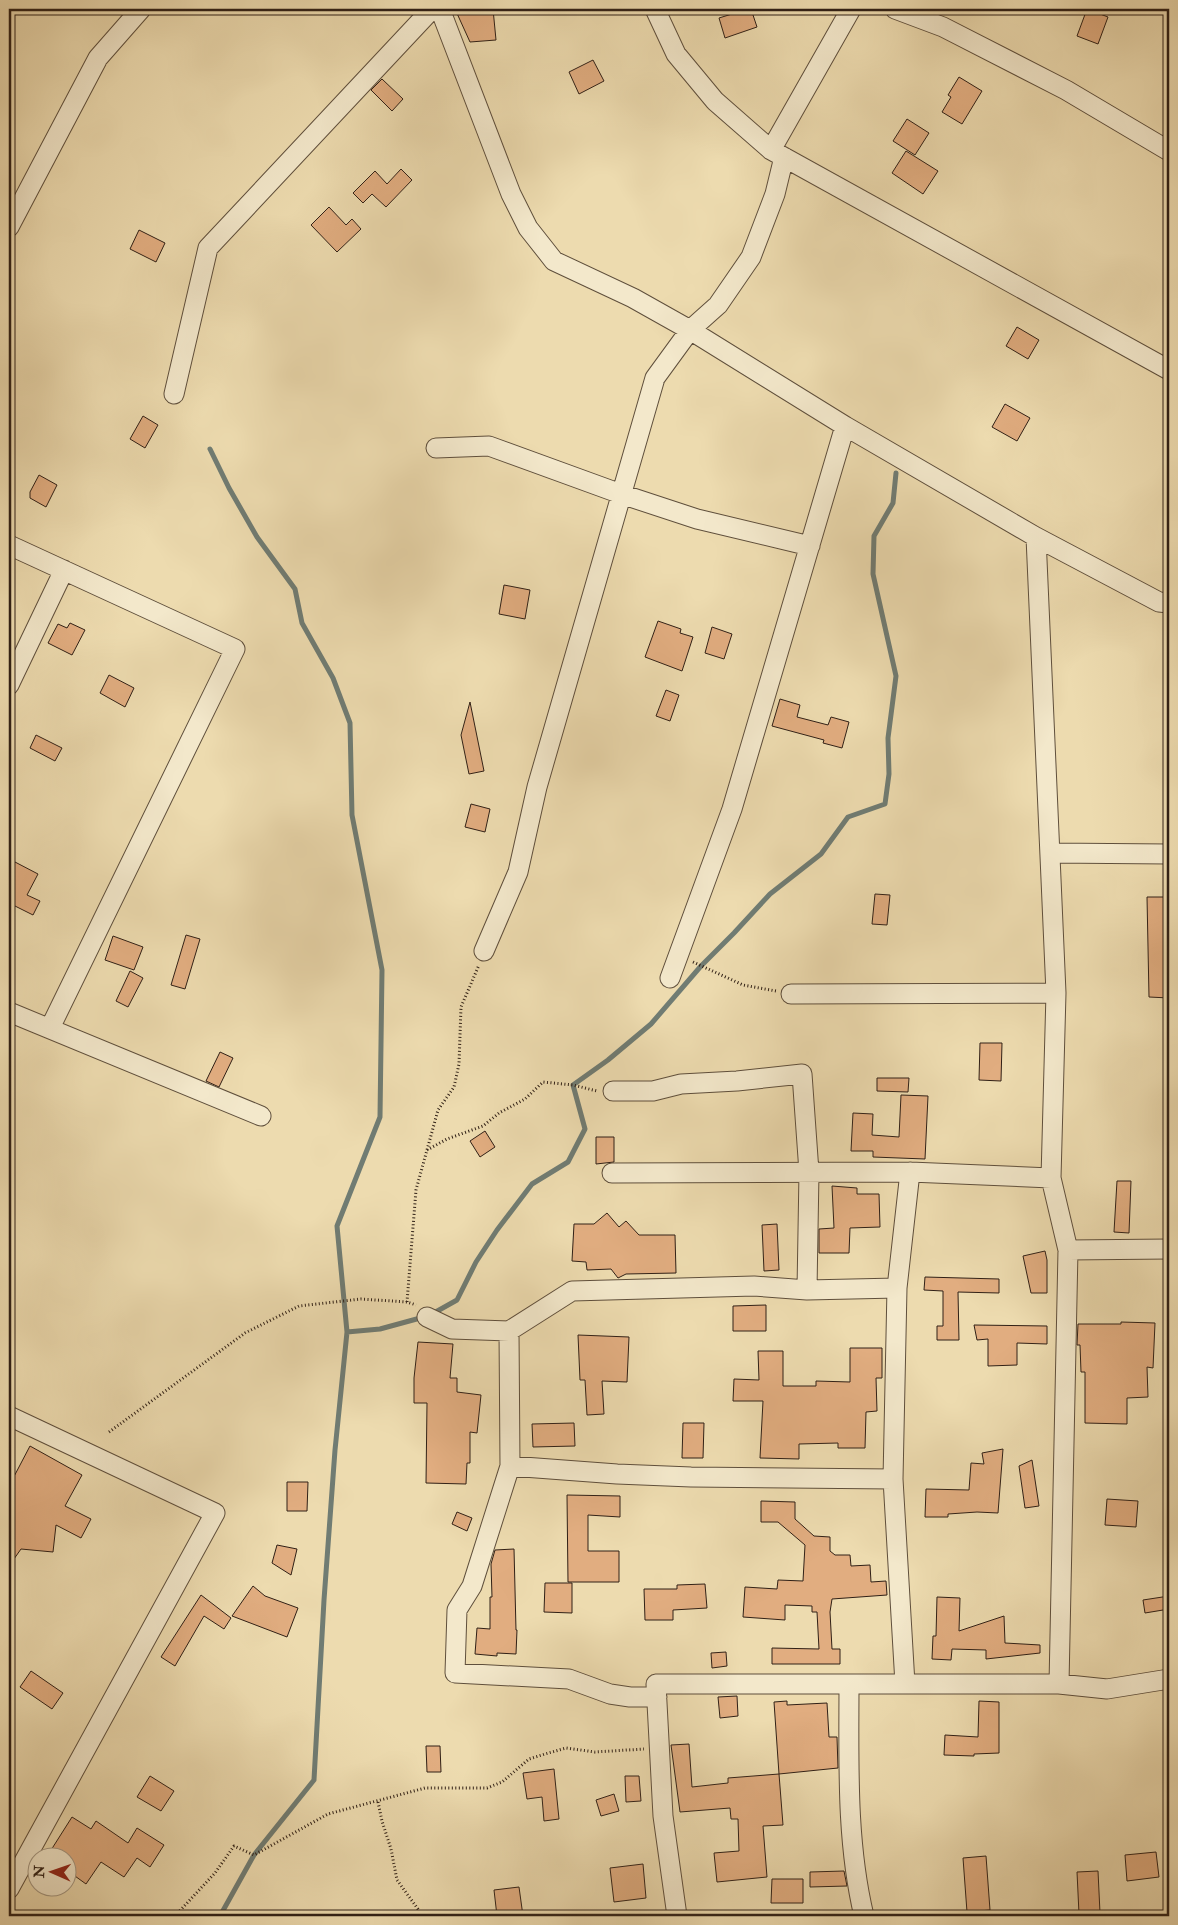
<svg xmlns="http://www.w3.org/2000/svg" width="1178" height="1925" font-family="'IM FELL Double Pica',serif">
<rect width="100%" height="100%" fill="#eddbaf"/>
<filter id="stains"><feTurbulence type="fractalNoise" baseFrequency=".004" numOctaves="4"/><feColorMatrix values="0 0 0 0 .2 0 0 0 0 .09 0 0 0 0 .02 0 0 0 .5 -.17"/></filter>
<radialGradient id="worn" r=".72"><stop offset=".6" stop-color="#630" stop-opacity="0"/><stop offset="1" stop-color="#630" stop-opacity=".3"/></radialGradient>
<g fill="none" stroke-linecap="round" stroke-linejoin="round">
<path stroke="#707c73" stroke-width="5" d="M210,449L229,488L257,537L295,589L302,623L333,678L350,723L352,815L382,970L380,1117L337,1226L347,1332L335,1450L324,1600L314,1780L254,1855L220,1916
M432,1314L457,1300L476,1262L497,1230L532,1184L568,1162L585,1129L573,1085L608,1060L651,1024L701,966L734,933L770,894L821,854L848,817L885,804L889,774L888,738L896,676L873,574L874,536L893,503L896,473
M347,1332L380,1329L424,1317"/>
</g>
<path fill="#e1ad80" stroke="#302016" d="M455,9H493L496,40L470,42Z
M748,9H751L757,27L725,38L719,18Z
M1087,9L1108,17L1098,44L1077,36Z
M593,60L604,81L579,94L569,72Z
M959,77L982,91L962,124L942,112L951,97L948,95Z
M382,79L403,99L392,111L371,90Z
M907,119L929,133L915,155L893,141Z
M906,151L938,171L923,194L892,173Z
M401,169L412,180L386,207L372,194L363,203L353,193L375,171L387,184Z
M329,207L346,225L352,219L361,229L337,252L311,225Z
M139,230L165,243L156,262L130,249Z
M1017,327L1039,340L1028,359L1006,346Z
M1005,404L1030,418L1017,441L992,427Z
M143,416L158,425L145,448L130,439Z
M39,475L57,485L46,507L30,498V492Z
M504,585L530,590L525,619L499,614Z
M658,621L681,629L680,633L693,637L682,671L645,657Z
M70,623L85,630L72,655L48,643L58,624L67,628Z
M712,627L732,634L724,659L705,653Z
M109,675L134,688L125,707L100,693Z
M666,690L679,695L670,721L656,716Z
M780,699L800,705L797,717L828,725L831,717L849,722L842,748L823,743L824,740L772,726Z
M470,702L484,771L469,774L461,735Z
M36,735L62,748L55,761L30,748Z
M471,804L490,809L485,832L465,827Z
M15,862L38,874L27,895L40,901L33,915L9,903V874Z
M875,894L890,895L887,925L872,924Z
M1147,897H1169V915H1164V972H1169V998L1149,997Z
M186,935L200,939L185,989L171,985Z
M113,936L143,947L134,970L105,960Z
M130,971L143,978L128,1007L116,1001Z
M980,1043H1002L1001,1081L979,1080Z
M220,1052L233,1058L219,1087L206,1081Z
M877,1078H909L908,1092L877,1091Z
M901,1095L928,1096L925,1159L873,1157V1151H851L853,1113L873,1114L872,1135L899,1137Z
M485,1131L495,1147L480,1157L470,1141Z
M596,1137H614V1162L596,1164Z
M1117,1181H1131L1129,1233L1114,1232Z
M832,1186L857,1188V1194H879L880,1227L850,1228L849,1253H819V1229L834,1228Z
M607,1213L619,1227L626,1221L639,1235H675L676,1273L626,1274L618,1278L611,1269L587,1270L586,1262L572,1261L574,1224H594Z
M777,1224L779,1270L764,1271L762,1225Z
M1045,1251L1047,1260V1293H1031L1023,1256Z
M925,1277L999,1279V1293L958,1292L959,1340H937V1326H943V1291L924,1290Z
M766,1305V1331H733V1306Z
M1121,1322L1155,1323L1153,1368L1147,1367L1148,1397L1127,1398V1424L1085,1423V1372H1081L1080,1345H1077L1078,1324H1121Z
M974,1325L1047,1326V1344L1017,1343V1365L988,1366V1339L977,1340Z
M578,1335L629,1337L627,1382L602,1381L604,1414L587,1415L585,1380H580Z
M418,1342L453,1344L450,1378H457V1392L481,1395L477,1433L470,1432V1463H467L466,1484L426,1483L427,1403H414V1378Z
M850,1348H882V1378H876L877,1411L866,1412L865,1448H838V1443L799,1444V1459L760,1458L763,1401H733L734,1379L759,1380L758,1351H783V1386H816V1381L850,1382Z
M574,1423L575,1446L533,1447L532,1424Z
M683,1423H704L703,1458H682Z
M30,1446L82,1475L65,1506L91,1519L81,1538L56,1525L53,1552L21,1549L9,1566V1486Z
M1003,1449L998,1513L977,1512L948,1514V1517H925L926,1489L969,1490L971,1463L984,1464L982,1453Z
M1032,1460L1039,1506L1025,1508L1019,1466Z
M287,1482H308L307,1511H287Z
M567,1495L620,1496V1517L588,1515V1551H619V1582H568Z
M1107,1499L1138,1501L1136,1527L1105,1525Z
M761,1501L795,1502V1519L814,1536L830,1537V1551L835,1555H850L851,1566L870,1565L871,1582L886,1581L887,1595L832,1599L830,1612L832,1649H840V1664H772V1648L819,1649L817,1612H812V1606L785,1605V1620L743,1617L745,1587L777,1589L778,1580L803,1581L805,1545L778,1522H761Z
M457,1512L472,1518L467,1531L452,1524Z
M277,1545L297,1549L291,1575L272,1563Z
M514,1549L516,1630H517L516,1654L497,1653V1656L475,1654L477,1628L490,1629V1597H492L491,1564L495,1550Z
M545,1583H572V1613L544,1612Z
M705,1584L707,1608L673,1610V1620H645L644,1589H677V1585Z
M253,1586L265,1596L298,1608L287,1637L232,1616Z
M201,1595L231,1618L224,1629L204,1616L175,1666L161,1657Z
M1169,1596V1609L1145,1613L1143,1600Z
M937,1597L960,1598L959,1631L1004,1616L1005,1643L1040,1645V1653L986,1659V1650L952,1649L951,1660L932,1659L933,1636H936Z
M726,1652L727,1666L712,1668L711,1653Z
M31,1671L63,1693L52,1709L20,1687Z
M737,1696L738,1716L720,1718L718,1697Z
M787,1701V1705L827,1703L829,1737H837L838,1768L779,1774L783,1825L763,1826L767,1877L717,1882L714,1853L739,1851L738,1819H731L730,1808L680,1812L671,1745L689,1744L692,1787L728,1783V1778L779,1774L774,1702Z
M979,1701L999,1702V1753L974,1754V1756L944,1755L945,1735L978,1737Z
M426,1746H440L441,1772H427Z
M554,1769L559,1819L544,1821L542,1797L527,1799L523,1773Z
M150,1776L174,1791L161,1811L137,1797Z
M625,1776H639L641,1801L626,1802Z
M614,1794L619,1811L601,1816L596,1800Z
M72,1817L91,1829L96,1821L128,1843L137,1828L164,1845L150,1867L137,1858L124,1877L101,1862L86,1884L68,1871V1858H46Z
M1156,1852L1159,1877L1127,1881L1125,1855Z
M986,1856L990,1910L967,1912L963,1858Z
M643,1864L646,1898L614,1902L610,1868Z
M844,1871L847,1886L810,1887V1872Z
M1098,1871L1100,1913L1079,1914L1077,1872Z
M772,1879H803V1903H771Z
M519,1887L523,1916H497L494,1890Z"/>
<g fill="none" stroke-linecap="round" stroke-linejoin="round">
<g stroke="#5f4f3c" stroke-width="21">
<path id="minor" d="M440,9L511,194L528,228L554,261L633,298L690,330L845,426L732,809L670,978
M655,9L676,54L715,101L771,150L1169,370
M895,9L943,27L1066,90L1169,151
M771,150L851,9
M9,227L98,58L141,9
M174,394L208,248L432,9
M845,426L1036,537L1159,602L1169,603
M436,448L489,446L621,494L697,519L810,546
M1036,537L1056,993L1051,1178L1068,1250L1059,1684
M9,545L235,649L50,1028
M9,685L64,570
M1050,853L1169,854
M484,951L518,872L537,787L655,378L690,330L718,305L751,257L775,194L784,157
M791,994L1056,993
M9,1012L261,1116
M613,1091H653L681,1084L737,1081L802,1074L809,1172L807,1290
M612,1173L910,1172L1051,1178
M1068,1250L1169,1249
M427,1317L452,1329L509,1331L572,1291L754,1286L807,1290L897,1288
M509,1331L510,1466L472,1586L457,1610L455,1673L569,1679L610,1694L630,1697H657
M9,1416L215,1513L9,1889
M510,1466L617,1474L691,1477L893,1479
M849,1684C849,1761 846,1841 864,1916
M905,1684L893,1479L897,1288L910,1172
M677,1916L663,1816L656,1684H1059L1107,1689L1169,1679"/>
</g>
<path stroke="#302016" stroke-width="3" stroke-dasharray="1 2.5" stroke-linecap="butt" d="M693,962L743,985L776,991
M427,1150L447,1139L483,1126L499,1113L525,1099L543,1082L573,1085L597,1091
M407,1302L416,1190L438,1110L454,1087L459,1064L461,1007L479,965
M109,1432L245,1333L299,1306L361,1299L407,1302L416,1305
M378,1802L382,1821L391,1849L397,1880L423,1916
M175,1916L215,1873L234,1846L254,1855L328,1814L425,1788H487L502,1782L529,1759L545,1754L566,1748L595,1752L644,1749"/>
<use href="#minor" stroke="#f3e8cb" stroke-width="19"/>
</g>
<rect width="1178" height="1925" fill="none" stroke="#eddbaf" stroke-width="30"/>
<rect x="10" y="10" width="1158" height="1905" fill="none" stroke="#302016" stroke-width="2.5"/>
<rect x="15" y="15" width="1148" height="1895" fill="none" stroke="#302016"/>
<g transform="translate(52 1872) rotate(272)"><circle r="24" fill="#f3e8cb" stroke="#a59883"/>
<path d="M0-4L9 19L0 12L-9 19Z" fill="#8f2418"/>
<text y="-8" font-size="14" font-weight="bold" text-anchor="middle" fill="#302016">N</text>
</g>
<rect width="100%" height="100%" filter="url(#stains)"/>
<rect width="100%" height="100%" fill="url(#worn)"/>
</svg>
